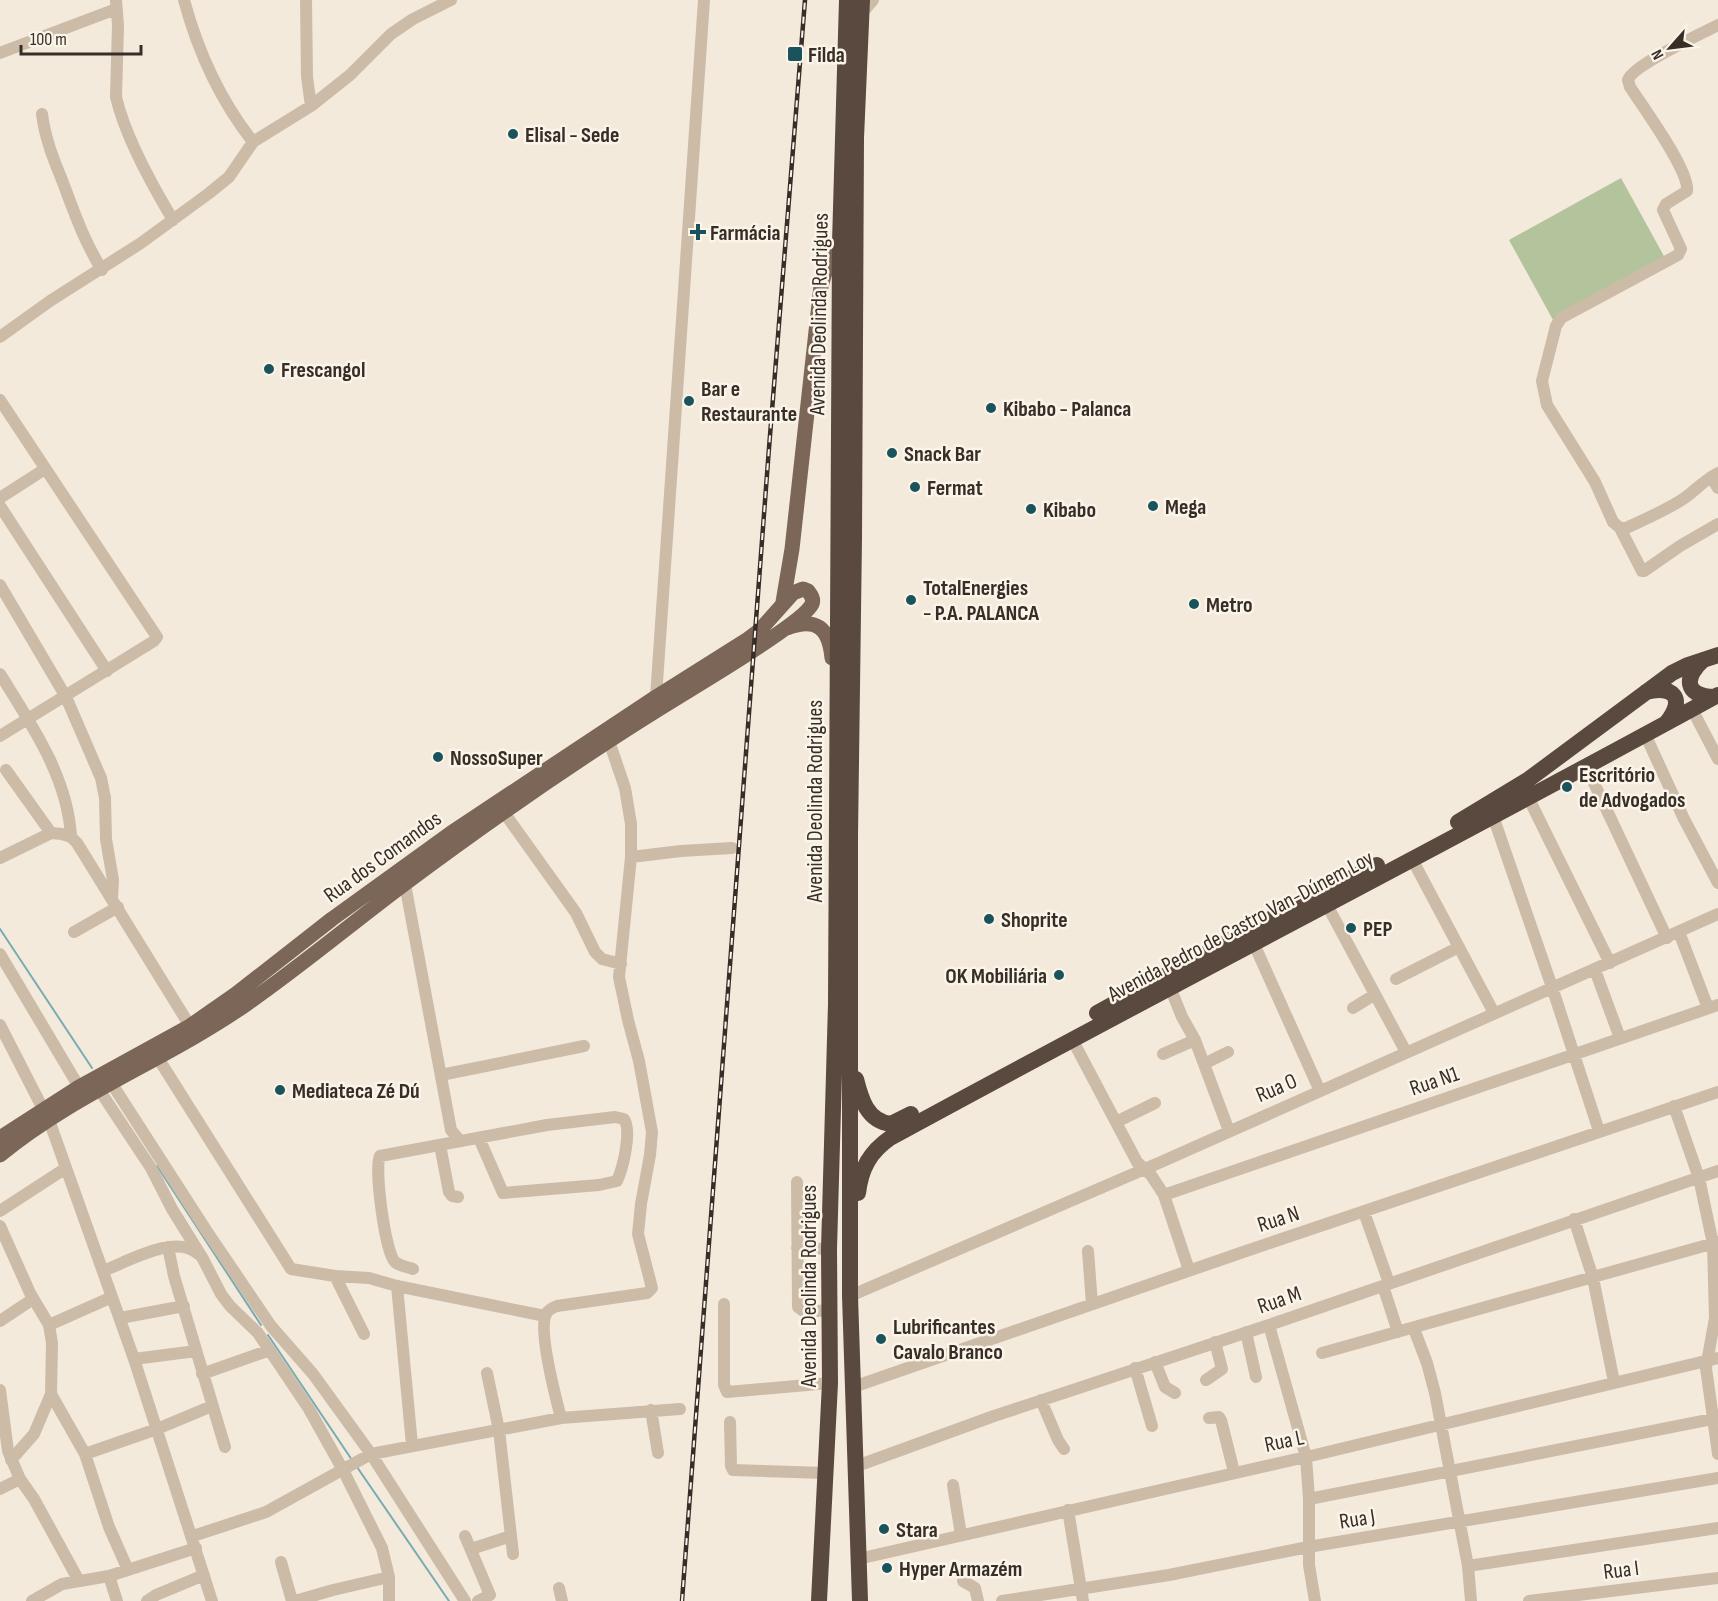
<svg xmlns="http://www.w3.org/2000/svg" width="1718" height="1601" font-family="'Sofia Sans Condensed',sans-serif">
<rect width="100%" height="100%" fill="#f3eadc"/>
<path fill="#b3c39b" d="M1621,178L1665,258L1553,320L1509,240Z"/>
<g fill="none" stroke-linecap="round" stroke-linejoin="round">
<path stroke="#79abb2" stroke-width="2" d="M0,929L92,1068
M157,1166L261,1325
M268,1335L352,1460
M357,1467L449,1601"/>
<path stroke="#ccbba7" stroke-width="12" d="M116,0L118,25L116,97C125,136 152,185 173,220
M184,0C198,52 220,100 253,142
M306,0L307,77L311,106
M861,14L873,0
M1718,25C1701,34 1633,65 1628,80L1630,87C1643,107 1690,171 1687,191L1666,204L1663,210L1681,249L1678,255L1561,318L1556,326L1542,381L1547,405L1595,482L1613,522L1620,528L1642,571H1644L1680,546L1718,524
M0,53L116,9
M42,114C45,138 53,158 62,180C74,212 84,241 102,270
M0,337L50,301L141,243L208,194L229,177L253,142L311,106L350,75L391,34L413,19L451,0
M0,400L157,637L154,641L0,736
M1711,477L1718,488
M0,498L45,469
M0,506L107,671
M1620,528H1626C1645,519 1665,511 1683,499C1695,491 1704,480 1718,473
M0,585L66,697L101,778L105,798L106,839L113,880L112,898
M0,674C31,724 68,777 71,837
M656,697L704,0
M1692,709L1718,759
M1645,734L1684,819L1718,883
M1586,766L1667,938
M6,770L51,833
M1528,797L1610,963
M503,811L576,913L595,952L602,959L621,964
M1493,816L1552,987L1599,1131
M631,857L681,851L732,848
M0,858L51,833L62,834L71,837L77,843L190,1026
M1412,859L1494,1013
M405,884L451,1130L460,1141
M1327,905L1406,1052
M74,932L118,907
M1679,932L1708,1008
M1254,944L1320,1091
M0,954L79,1087
M1595,970L1620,1038
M1396,979L1459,947
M1170,987L1182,1017L1195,1040L1229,1131
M1353,1008L1374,995
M0,1025L43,1109
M1072,1039L1137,1162L1151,1175L1164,1195L1189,1270
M1163,1054L1195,1040
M158,1058L291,1269L335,1276L369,1278L397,1286L545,1316
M1204,1064L1228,1052
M441,1075L584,1046
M112,1084L206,1230L271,1326L313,1374L371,1454L465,1601
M100,1091L151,1168L172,1209L203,1259L221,1294L230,1306L258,1333L309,1409L343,1470L382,1548L389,1577V1601
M1674,1106L1699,1178L1713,1244L1715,1318L1706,1368L1718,1454
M49,1120L134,1359L212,1601
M1116,1122L1155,1103
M440,1145L449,1192L452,1196L458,1197
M797,1182L798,1307L805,1312L829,1310
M1164,1195L1718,1005
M0,1211L66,1168
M1364,1212L1389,1283
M1574,1219L1593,1278L1614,1382
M0,1226L30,1293L49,1325L52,1343L51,1394L34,1434L11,1460
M168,1247L174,1276L225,1447
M797,1248L829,1249
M1088,1251L1092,1304
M413,1269C407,1267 400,1266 395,1262C385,1252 374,1168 380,1156L547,1125L615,1117L624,1119C632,1131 623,1168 617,1181L599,1185L503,1193L479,1138
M103,1271C127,1262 176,1233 198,1254
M335,1276L364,1334
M397,1286L412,1445
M1383,1286L1398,1332
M850,1296L1161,1162L1718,914
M724,1304V1385L727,1392L830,1383
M120,1318L184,1306
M0,1321L33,1299
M49,1325L112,1297
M1269,1325L1306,1457L1309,1499V1565L1315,1601
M1414,1329L1427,1363L1435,1393L1468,1566L1471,1601
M1246,1332L1256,1377
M1322,1353L1718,1242
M134,1359L196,1351
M1155,1362L1165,1387L1175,1393
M1135,1368L1152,1426
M487,1373L499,1430L513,1554
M202,1374L270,1350
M1206,1380L1222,1369L1215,1342
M853,1387L1249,1250L1718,1092
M0,1390L8,1451L20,1479L34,1499L79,1581
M51,1394L85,1454L157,1429L212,1406
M1041,1400L1058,1440L1064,1449
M651,1410L658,1453
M561,1418C556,1399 538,1331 546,1314C548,1310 552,1308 557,1306L647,1293L652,1288L638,1234L641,1204L650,1155L652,1132L639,1061L628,1020L619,977L631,857V824L625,788L609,741
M1209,1418L1219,1417L1221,1420L1234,1472
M730,1422L731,1466L733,1470L825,1473
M85,1454L109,1527L128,1570
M854,1467L994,1416L1269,1325L1718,1171
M953,1485L961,1535
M0,1489L20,1479
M1309,1499L1718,1418
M1068,1510L1083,1601
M193,1536L266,1512L371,1454L561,1418L680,1409
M465,1536L490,1595L478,1601
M471,1549L511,1536
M858,1559L1319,1454L1718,1358
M281,1562L292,1601
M1468,1566L1718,1528
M109,1576L117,1601
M963,1581L975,1588L978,1601
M559,1588L562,1601
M32,1601L62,1584L109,1576L196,1548
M147,1601L156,1595L204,1575
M295,1601L333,1590L389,1577
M1002,1601L1169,1575L1308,1547L1718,1478
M1529,1601L1718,1578"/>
<path stroke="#7b6658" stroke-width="15" d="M783,602L792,549L821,286L827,266L840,243
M787,628C817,617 829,628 832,658
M0,1138L79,1087L190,1026L236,994L332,919L451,833L656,697L748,639L760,630L793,593L803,589L808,591C811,595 814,599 812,604C804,622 707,679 685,693C588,752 494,817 403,885C351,924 301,966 248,1003C168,1059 75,1093 0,1155"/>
<path stroke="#59493f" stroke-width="16" d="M1703,660C1684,677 1684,696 1714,697
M1646,692C1673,685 1686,698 1667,722
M1458,822L1529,779L1672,673L1688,665L1718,655
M1097,1013L1245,932L1377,865
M856,1079C861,1099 867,1121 891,1124L911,1114
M858,1193C861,1168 870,1152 890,1138C1165,988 1444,845 1718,695
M819,1601L830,1383L829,1249L836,1004L840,243L847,0
M860,1601L850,1296V836L854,538L856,138L862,0"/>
<g stroke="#382e28" stroke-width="4.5">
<path id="rail" d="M682,1601L769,448L805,0"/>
</g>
<use href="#rail" stroke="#faf4e9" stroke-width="2" stroke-dasharray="7" stroke-linecap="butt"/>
</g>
<g fill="#1b535c" stroke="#faf4e9" stroke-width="2">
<rect x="787" y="46" width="16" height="16" rx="3"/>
<circle cx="513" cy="134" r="6"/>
<path d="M695 223h6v6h6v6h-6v6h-6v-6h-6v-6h6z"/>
<circle cx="269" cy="369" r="6"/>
<circle cx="689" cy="401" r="6"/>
<circle cx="991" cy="408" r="6"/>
<circle cx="892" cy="453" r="6"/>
<circle cx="915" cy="487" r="6"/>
<circle cx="1153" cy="506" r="6"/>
<circle cx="1031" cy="509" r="6"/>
<circle cx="911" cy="600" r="6"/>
<circle cx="1194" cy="604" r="6"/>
<circle cx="438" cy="757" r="6"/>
<circle cx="1567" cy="787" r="6"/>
<circle cx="989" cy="919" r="6"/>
<circle cx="1351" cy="928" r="6"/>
<circle cx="1059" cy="975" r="6"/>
<circle cx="280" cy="1090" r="6"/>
<circle cx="881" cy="1339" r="6"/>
<circle cx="884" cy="1529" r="6"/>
<circle cx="887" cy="1568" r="6"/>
</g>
<g text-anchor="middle" stroke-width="5" stroke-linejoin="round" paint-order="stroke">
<g font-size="22" font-weight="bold" fill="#382e28" stroke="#faf4e9" text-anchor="start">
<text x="808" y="62">Filda</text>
<text x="525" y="142">Elisal - Sede</text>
<text x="710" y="240">Farmácia</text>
<text x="281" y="377">Frescangol</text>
<text x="701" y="396">Bar e<tspan x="701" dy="25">Restaurante</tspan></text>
<text x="1003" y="416">Kibabo - Palanca</text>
<text x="904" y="461">Snack Bar</text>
<text x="927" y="495">Fermat</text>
<text x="1165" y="514">Mega</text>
<text x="1043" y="517">Kibabo</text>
<text x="923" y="595">TotalEnergies<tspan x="923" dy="25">- P.A. PALANCA</tspan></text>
<text x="1206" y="612">Metro</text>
<text x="450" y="765">NossoSuper</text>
<text x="1579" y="782">Escritório<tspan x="1579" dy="25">de Advogados</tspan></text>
<text x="1001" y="927">Shoprite</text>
<text x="1363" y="936">PEP</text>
<text x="1047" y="983" text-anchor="end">OK Mobiliária</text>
<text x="292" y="1098">Mediateca Zé Dú</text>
<text x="893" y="1334">Lubrificantes<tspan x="893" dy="25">Cavalo Branco</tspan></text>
<text x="896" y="1537">Stara</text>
<text x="899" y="1576">Hyper Armazém</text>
</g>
<g font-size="22" fill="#382e28" stroke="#faf4e9">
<text transform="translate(818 314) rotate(-89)" y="8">Avenida Deolinda Rodrigues</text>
<text transform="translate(814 801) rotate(-90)" y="8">Avenida Deolinda Rodrigues</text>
<text transform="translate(382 856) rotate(-36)" y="8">Rua dos Comandos</text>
<text transform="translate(1240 925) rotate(-28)" y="8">Avenida Pedro de Castro Van-Dúnem Loy</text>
<text transform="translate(1434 1080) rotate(-19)" y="8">Rua N1</text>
<text transform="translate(1276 1087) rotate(-23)" y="8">Rua O</text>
<text transform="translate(1278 1218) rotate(-18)" y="8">Rua N</text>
<text transform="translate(808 1286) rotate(-90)" y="8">Avenida Deolinda Rodrigues</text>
<text transform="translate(1279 1299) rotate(-19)" y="8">Rua M</text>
<text transform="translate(1284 1440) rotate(-12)" y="8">Rua L</text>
<text transform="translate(1357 1518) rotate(-9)" y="8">Rua J</text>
<text transform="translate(1621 1569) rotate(-7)" y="8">Rua I</text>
</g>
</g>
<g transform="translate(1670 48) rotate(242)" stroke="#faf4e9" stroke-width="4.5" paint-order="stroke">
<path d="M0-4.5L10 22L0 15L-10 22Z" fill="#382e28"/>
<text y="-9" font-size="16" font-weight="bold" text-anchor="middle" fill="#382e28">N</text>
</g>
<path d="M21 45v9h120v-9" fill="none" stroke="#382e28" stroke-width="3"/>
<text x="30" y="45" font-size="18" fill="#382e28" stroke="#faf4e9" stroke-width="4.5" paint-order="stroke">100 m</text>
</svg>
